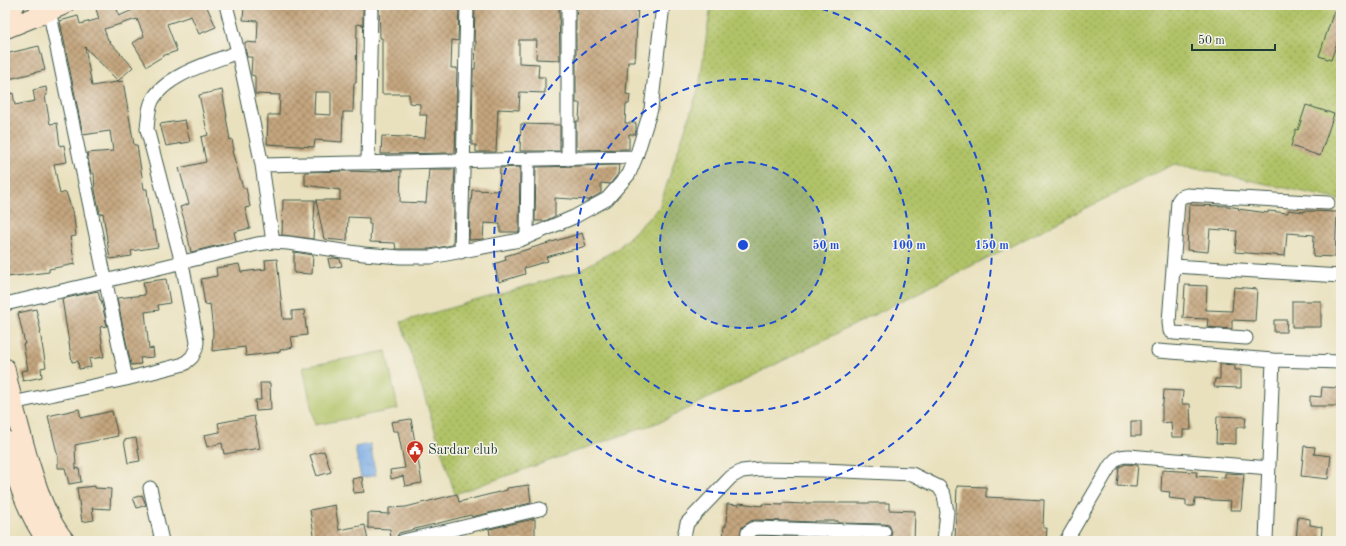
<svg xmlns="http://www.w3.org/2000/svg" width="1346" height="546" font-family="'Old Standard TT',serif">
<defs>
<pattern id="grass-dots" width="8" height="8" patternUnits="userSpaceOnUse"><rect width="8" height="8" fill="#b1c367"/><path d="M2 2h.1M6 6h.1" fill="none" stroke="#8fa056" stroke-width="1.8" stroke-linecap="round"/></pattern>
<pattern id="water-ripples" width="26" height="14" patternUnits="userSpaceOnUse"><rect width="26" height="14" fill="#7cace7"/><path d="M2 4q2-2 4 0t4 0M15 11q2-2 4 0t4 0" fill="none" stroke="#658dbc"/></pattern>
<pattern id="building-cross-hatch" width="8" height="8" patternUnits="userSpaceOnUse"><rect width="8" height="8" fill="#c5a67f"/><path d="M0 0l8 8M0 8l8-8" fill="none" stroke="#9f8869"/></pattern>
</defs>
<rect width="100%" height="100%" fill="#f7f3e8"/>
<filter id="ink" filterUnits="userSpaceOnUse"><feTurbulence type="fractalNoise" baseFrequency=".025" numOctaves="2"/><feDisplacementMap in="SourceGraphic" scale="8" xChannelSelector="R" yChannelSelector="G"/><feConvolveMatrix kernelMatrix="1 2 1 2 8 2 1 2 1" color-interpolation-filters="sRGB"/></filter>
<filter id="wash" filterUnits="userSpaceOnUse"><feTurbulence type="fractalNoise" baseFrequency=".012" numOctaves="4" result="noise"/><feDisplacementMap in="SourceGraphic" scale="16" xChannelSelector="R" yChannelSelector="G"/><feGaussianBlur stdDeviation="0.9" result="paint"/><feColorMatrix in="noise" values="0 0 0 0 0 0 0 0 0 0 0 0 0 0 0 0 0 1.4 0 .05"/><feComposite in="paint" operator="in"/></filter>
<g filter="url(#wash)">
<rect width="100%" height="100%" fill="#e9e1be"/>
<path fill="url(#grass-dots)" stroke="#68804e" d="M711,5H1341V200L1174,164L665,420L455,494L401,322L576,272L617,249L659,208L699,87Z"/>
<path fill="#b1c367" stroke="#68804e" d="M386,351L398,409L315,425L303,367Z"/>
<path fill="url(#water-ripples)" stroke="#4e748e" d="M370,444L376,475L361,478L355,447Z"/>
<g id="blocks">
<path fill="url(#building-cross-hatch)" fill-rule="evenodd" d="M108,5H116L119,16L144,5H206L216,27L199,34L191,16L167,24L177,51L165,55L147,66L133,43L144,36L137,19L104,29L108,40L133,67L118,81L85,47L92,86L123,81L134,145H137L144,189H147L149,208L153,231L155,230L158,247L131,251L132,256L110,259L103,213L100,214L95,190L94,173H91L87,153L113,151L110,131L83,135L60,21L78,16L80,24L99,19L96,9Z
M244,5H363V25L357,24L356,83H354L353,112H343L342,142L315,140L314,147L267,144L268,115H279L280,95L255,94V76L251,75V74L252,57H247L245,47V42L257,43L258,21L243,20ZM315,92H331V115L314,114Z
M379,5H459L458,41L452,40L451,68H457L455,153L381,154L382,136L425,138L427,115H420V104L409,103V94H382V38H380Z
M475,5H559L560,60L536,59L537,40H519V63L539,64L538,77H545V93L520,92L519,110L498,109L496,152H476V145H472L473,69H475L476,41H474Z
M577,5H638L635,62H628L626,94L630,95L629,104H626L625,123H636V130L635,134H629V149L576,150V121H579L580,103H576V19Z
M1334,11L1341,13V31L1331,60L1319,56Z
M39,46L45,70L5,80V54Z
M46,87L47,95L45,96L50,124L57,123L60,146L64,145L67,162L54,164L60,194L66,192L74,217L76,236L70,237L75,264L49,269V272L7,277L5,262V244H9L5,210V95L13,93L15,105L35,101L33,90Z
M222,90L227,117H226L230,140L232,139L234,151H232L243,188H246L250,207L245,208L250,228L234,232L236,241L191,252L184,219L180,207L189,204L179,168L206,162L201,137L208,135L199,95Z
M1306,105L1334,114L1320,156L1291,146L1296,129L1298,130Z
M185,120L190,142L166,146L160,124Z
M521,124L560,125V151H520Z
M619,165L618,174L610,184L601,183V193L589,200L555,198V216L545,221H535L536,167Z
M520,167L519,232H500V224L484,223L483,239L469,240L470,204H471L472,190L499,191L500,168Z
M429,169H455L453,204H454L453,245L430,249H396L395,243L370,242L371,224H369V218L348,217L347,241L324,239L316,200H340V190L305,185V172L349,171L377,172V171L401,170L400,202L426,203Z
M283,200H315L313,239L282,235Z
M1189,205L1228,206L1239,208L1238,209L1268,213V211L1288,213V210L1304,212V211L1337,212L1335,257L1313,256L1314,235L1287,233L1285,256L1235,252L1237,231L1210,229L1208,252L1187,250Z
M582,233L586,246L546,257L548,261L524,268L525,274L499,282L494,264L506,260L505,256Z
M294,252L313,255L312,274L294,273Z
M334,258L340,259L342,266L330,268L328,259Z
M277,259L283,319H292V311L304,310L307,335L291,337L293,347L280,350V352L246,356L245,347L212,351L213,332L210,304L205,305L201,279L217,276L216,268L239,264L241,272L266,269L265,260Z
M166,279L170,303L158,305L159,310L145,312L149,349L153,348L154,357L140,358L141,364L131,365L117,298L145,295L143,282Z
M1185,285L1207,286L1206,310L1232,311L1234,287L1257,289L1255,321L1232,320V329L1207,327L1208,319L1183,318Z
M98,291L100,300H101L107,326L100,327L104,357L89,359L91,367L79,369L78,361L72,362L62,299Z
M1292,301H1321V327H1292Z
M36,309L41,332H40L46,367L41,368L42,377L23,381L21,371L28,370L23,344H25L18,313Z
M1274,320H1287L1286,332H1274Z
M1220,364L1235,365V370H1241V388L1214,387L1215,379H1220Z
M260,383H270L271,410L256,411L255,400H261Z
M1322,387L1339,388V406H1310V396L1321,397Z
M1164,390L1183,391L1182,404H1190L1191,430H1183V437H1172L1171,422L1162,423V404H1163Z
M79,409L81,418L112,411L118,436L75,445L76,469L79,468L81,482L69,484L65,468H58V457L48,416Z
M254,416L260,448L224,454L222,443L207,447L204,435L220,432L218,423Z
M1217,416L1246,417L1245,427H1236V444L1216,443Z
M411,419L422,483L405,486L403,476L391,479L390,470L405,468L398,431H393L391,422Z
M1131,421H1141V436H1131Z
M136,438L140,461L128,463L124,440Z
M1304,446L1315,447L1314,454L1331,456L1328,479L1301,476Z
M324,451L331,472L317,476L310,455Z
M1126,464L1138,465L1136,487L1117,486L1119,467Z
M1162,470L1197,472L1196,476L1225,478V473L1244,474L1241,510H1230L1231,501L1195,499L1194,506H1186V500L1169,498L1170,492L1161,491Z
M362,477L364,492L354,493L352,479Z
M529,485L531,503L472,517L471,515L399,533L396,538L395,541H391L390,529L368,528V513L389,514V508L406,507L457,494L459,502L507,490V488Z
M95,486V488L111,489L110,509L92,508L94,520L82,522L77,488Z
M957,486L986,487V497L1044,500L1043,528H1047L1046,541L996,539V541H955Z
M142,495L146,505L137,508L133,498Z
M739,503L762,506V504L782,505V503L803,504V503H889V510L915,511L914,541H838V539H887L891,536L892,532L889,525L884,524L838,523V521H815V522L755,520L751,521L742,527L739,541H725V539H723L724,526H726L727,504L739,505Z
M335,505L339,530L365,525L368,541H315L310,510Z
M1298,517L1310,519V525L1322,527L1321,541H1296Z
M534,519H535V540L491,541L489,529Z
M757,536L815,538V541H755L756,537Z"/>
</g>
</g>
<g filter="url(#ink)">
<use href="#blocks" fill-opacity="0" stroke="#3d5649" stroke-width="1"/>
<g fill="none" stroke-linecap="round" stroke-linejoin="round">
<g stroke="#3d5649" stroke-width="15">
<path id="street" d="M48,5L126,379
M226,5L238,52L262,165L273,242
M568,159V5
M368,163L371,5
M262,165L636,157
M527,237L528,160
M461,252L467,5
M1173,266L1341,276
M5,304L105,281L257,244L273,242L288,243L364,254L400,257H431L520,240L574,217L607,199L629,174L636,157L651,109L663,5
M1246,338L1174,333L1170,331L1169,322L1178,201L1181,197L1187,195L1328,203
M1158,351L1273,360L1341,362
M12,403L126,379L184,364L192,357L196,349L197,342L182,263L147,129C148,120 148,109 152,101C165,75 212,62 238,52
M150,488L162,541
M403,541L540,509
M683,541L687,523L731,477L742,471L760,469L822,470L912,474L939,487L944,495L947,512L944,541
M747,541L748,532L755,528L884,532
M1066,541L1110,466C1116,458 1119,456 1129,456L1269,468
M1266,541L1273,360"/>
</g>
<g stroke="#3d5649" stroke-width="21">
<path id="secondary" d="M5,9L15,5
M5,29L64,5
M5,368C11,398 19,426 27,455C36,484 45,517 65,541
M5,440C16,476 25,510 47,541"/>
</g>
<use href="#street" stroke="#fff" stroke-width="13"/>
<use href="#secondary" stroke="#fce5cf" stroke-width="19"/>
</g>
</g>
<circle cx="743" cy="245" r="83" fill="#1d4ed8" fill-opacity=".12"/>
<g fill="none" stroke="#1d4ed8" stroke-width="2" stroke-dasharray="7 5">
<circle cx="743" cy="245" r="83"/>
<circle cx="743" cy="245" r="166"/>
<path d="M810 5A249 249 0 1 1 676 5"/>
</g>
<defs>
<g id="civic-pin" transform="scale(0.9)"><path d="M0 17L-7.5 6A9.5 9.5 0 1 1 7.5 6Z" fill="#c8321e" stroke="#f7f3e8"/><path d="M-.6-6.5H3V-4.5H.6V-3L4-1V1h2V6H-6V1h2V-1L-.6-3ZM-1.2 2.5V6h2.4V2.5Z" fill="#fff"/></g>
</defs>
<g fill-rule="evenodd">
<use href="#civic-pin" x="415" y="449"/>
</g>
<g text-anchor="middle" stroke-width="3" stroke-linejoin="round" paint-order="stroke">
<g font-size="14" fill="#1f3d34" stroke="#f7f3e8" text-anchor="start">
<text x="428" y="454">Sardar club</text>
</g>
</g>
<circle cx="743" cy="245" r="6" fill="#1d4ed8" stroke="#f7f3e8" stroke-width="2"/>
<g font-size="12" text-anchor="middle" font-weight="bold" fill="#1d4ed8" stroke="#f7f3e8" stroke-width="3" stroke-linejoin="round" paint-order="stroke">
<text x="826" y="249">50 m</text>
<text x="909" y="249">100 m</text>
<text x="992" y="249">150 m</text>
</g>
<rect width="1346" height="546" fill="none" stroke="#f7f3e8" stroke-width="20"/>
<path d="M1192 44v6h83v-6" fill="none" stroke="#1f3d34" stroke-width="2"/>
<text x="1198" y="44" font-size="12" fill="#1f3d34" stroke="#f7f3e8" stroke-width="3" paint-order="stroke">50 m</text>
</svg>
